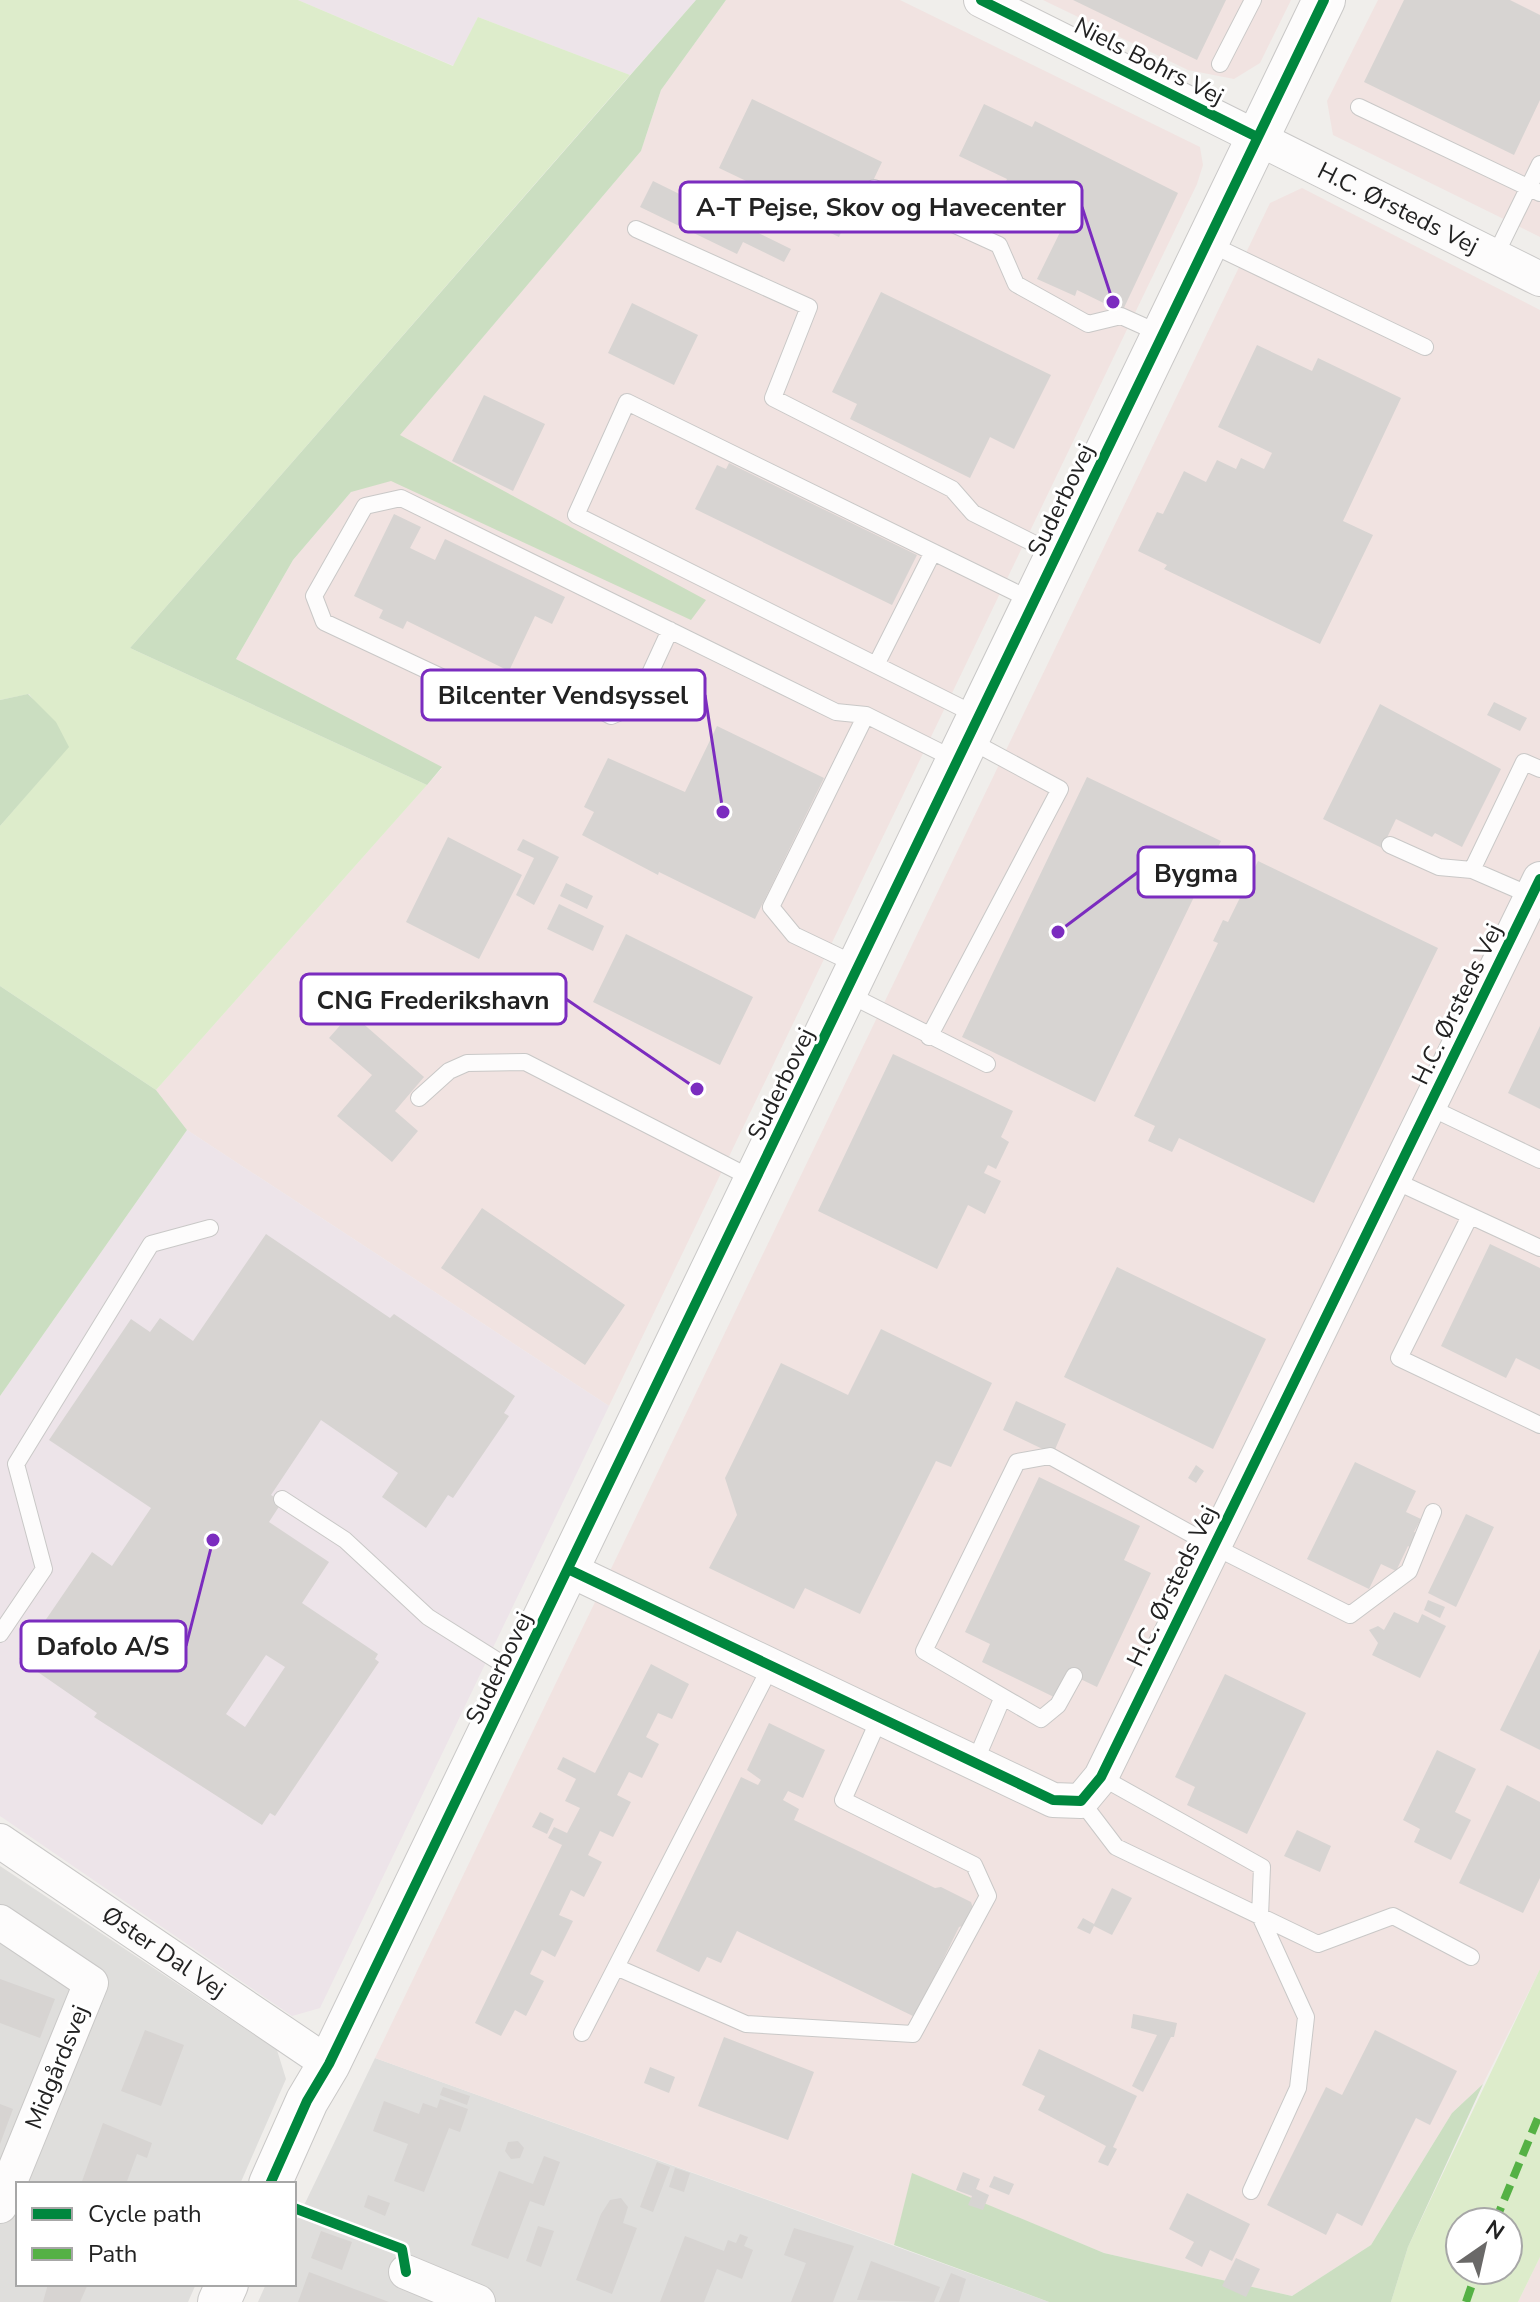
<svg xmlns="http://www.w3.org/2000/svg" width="1540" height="2302" font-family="'Nunito Sans',sans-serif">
<rect width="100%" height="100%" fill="#f0eeeb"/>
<path fill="#dfdedc" d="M0,1866L277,2050L286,2079L240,2184H18V2284H196L188,2302H0Z
M375,2058L1049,2302H258L266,2284H294V2226Z"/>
<path fill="#f1e3e1" d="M726,0H900L1200,147L1203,165L1197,184L609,1406L187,1130L156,1090L442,768L236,659L293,560L641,151L661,90Z
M1043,0H1291L1260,63L1234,79L1188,70Z
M1378,0H1540V237L1333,135L1327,101Z
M1302,188L1540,310V1969L1483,2084L1452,2113L1371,2245L1292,2296L1104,2253L913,2174L894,2245L375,2058L1270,203Z
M1540,2257V2302H1518Z"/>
<path fill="#ede4e9" d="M298,0H696L630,75L478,17L454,66Z
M187,1130L609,1406L320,2008L292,2016L0,1816V1396Z"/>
<path fill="#ddeccb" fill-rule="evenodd" d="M0,0H298L453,66L478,17L630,75L130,648L427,785L156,1090L0,986V826L68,747L29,694L0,700Z
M1540,1969V2257L1518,2302H1391L1408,2247ZM1460,2222H1508V2270H1460Z"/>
<path fill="#cbdec1" d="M696,0H726L661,90L641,151L400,435L706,600L691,620L391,481L351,492L293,560L236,659L442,767L427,785L130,648Z
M28,694L56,722L69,747L0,826V700Z
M0,986L156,1090L187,1130L0,1396Z
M1483,2084L1408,2247L1391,2302H1049L894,2245L912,2173L1104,2253L1292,2296L1371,2245L1452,2113Z"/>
<path fill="#d7d4d2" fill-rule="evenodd" d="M1073,0H1226L1197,60Z
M1404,0H1510L1540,15V100L1514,155L1364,82Z
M752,99L882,162L849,231L843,228L839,237L791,214L796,205L719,168Z
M984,104L1032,127L1035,121L1178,193L1122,312L1077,290L1075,296L1037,279L1068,216L1004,185L1007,179L959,156Z
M653,181L791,249L784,262L743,242L737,254L640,207Z
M881,292L1051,375L1014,449L990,437L970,478L850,419L857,404L832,392Z
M632,303L698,335L674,385L608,353Z
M1257,345L1312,371L1318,358L1401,398L1343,521L1373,535L1320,644L1164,569L1167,565L1138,551L1157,512L1163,514L1184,471L1206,482L1217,460L1236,469L1241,458L1264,469L1272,453L1218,427Z
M484,395L545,424L513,491L452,461Z
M729,463L917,555L892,605L695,509L717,465L726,469Z
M394,514L421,527L410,548L435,560L445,539L565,597L552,624L535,616L509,671L407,621L403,629L379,618L383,610L354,596Z
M1494,702L1527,718L1520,731L1487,715Z
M1380,704L1501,769L1462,847L1435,833L1432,837L1396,819L1382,848L1323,819Z
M717,726L824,778L755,919L659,872L658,875L582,835L594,812L584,807L608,758L685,792Z
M1087,777L1221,841L1095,1102L962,1037Z
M448,837L522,875L479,959L406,922Z
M523,839L559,857L534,905L516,895L534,858L517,850Z
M1258,861L1438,948L1314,1203L1179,1138L1172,1152L1148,1141L1155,1126L1134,1116L1218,943L1213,941L1223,920L1228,922Z
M566,883L593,896L587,909L560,896Z
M559,904L604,926L593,951L547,929Z
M626,934L753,997L720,1065L593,1002Z
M351,1013L424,1077L395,1111L418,1131L392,1162L337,1116L372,1075L329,1038Z
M1540,1026V1109L1508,1093Z
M893,1054L1013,1111L1001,1137L1009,1142L996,1169L988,1165L984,1173L1001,1181L985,1214L968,1205L937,1269L818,1211Z
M482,1208L625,1305L585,1365L441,1268Z
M266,1234L390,1318L394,1314L515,1396L504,1413L509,1416L453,1498L448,1495L426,1528L382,1497L398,1473L321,1420L271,1495L282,1502L269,1522L329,1562L302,1603L378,1654L375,1659L379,1662L275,1816L270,1813L262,1825L94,1717L97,1713L19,1659L92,1552L112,1566L151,1508L49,1440L131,1319L150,1332L160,1318L193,1341ZM266,1655L285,1667L245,1727L226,1714Z
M1490,1244L1540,1268V1370L1516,1358L1506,1378L1441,1346Z
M1117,1267L1266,1339L1213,1449L1064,1377Z
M881,1329L992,1383L951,1467L936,1461L860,1614L805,1588L794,1609L709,1568L737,1515L725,1478L781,1363L848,1395Z
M1016,1401L1066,1424L1053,1454L1003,1430Z
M1355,1462L1416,1491L1406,1512L1421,1519L1414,1532L1420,1535L1413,1549L1408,1546L1396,1571L1381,1564L1369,1589L1307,1559Z
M1196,1465L1204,1471L1196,1483L1188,1478Z
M1039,1477L1140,1526L1124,1560L1151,1573L1097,1687L1068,1673L1056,1698L982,1662L990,1644L965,1632Z
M1466,1514L1494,1527L1456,1607L1428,1593Z
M1428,1600L1445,1607L1440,1618L1424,1610Z
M1394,1612L1418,1623L1422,1614L1446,1626L1420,1678L1372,1655L1378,1643L1369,1630L1378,1626L1384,1630Z
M1540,1649V1750L1500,1730Z
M651,1664L689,1684L672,1719L658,1713L646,1737L659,1744L642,1778L629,1772L617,1795L631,1802L613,1837L600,1831L588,1855L602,1862L584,1897L571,1890L559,1915L573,1921L555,1957L542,1950L530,1974L544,1981L526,2016L515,2010L501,2036L475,2023L562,1845L548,1838L554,1827L567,1833L580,1808L565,1801L576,1779L557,1769L563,1757L595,1773Z
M1225,1674L1306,1713L1247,1834L1187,1805L1195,1787L1175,1777Z
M769,1723L825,1750L803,1798L788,1791L783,1800L799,1809L794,1820L935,1888L941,1887L971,1902L973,1908L965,1925L959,1927L915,2017L737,1931L721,1963L707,1957L699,1972L656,1951L741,1777L758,1785L761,1780L747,1770Z
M1437,1750L1476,1769L1455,1812L1471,1820L1451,1860L1414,1842L1420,1829L1403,1820Z
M1507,1785L1540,1802V1878L1523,1913L1459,1883Z
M540,1812L554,1819L547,1834L532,1827Z
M1297,1830L1331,1846L1320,1872L1284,1856Z
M1112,1888L1132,1898L1112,1935L1094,1926L1090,1934L1077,1928L1083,1918L1094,1924Z
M0,1979L55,1999L40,2038L0,2023Z
M1133,2014L1177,2023L1174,2037H1171L1143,2092L1132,2086L1157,2035L1131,2028Z
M145,2030L184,2045L161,2106L121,2091Z
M1375,2030L1457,2071L1430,2125L1416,2118L1362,2226L1337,2213L1326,2235L1267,2205L1326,2087L1342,2095Z
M724,2037L814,2072L788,2140L698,2106Z
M1039,2049L1137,2096L1113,2147L1117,2149L1108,2166L1098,2162L1106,2146L1038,2110L1045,2096L1022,2085Z
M650,2067L675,2077L669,2093L644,2083Z
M443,2087L470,2096L467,2105L440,2095Z
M440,2099L468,2109L460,2132L449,2128L424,2192L394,2181L408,2144L373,2131L384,2101L419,2114L423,2103L437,2108Z
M0,2104L13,2109L0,2144Z
M103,2123L152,2143L147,2158L137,2154L126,2184H81Z
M518,2141L524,2148L520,2158L511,2159L505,2151L508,2142Z
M544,2156L560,2162L544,2206L530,2201L508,2259L471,2245L499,2171L533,2184Z
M657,2162L670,2167L653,2212L640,2207Z
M675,2168L690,2173L684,2192L669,2187Z
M963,2172L980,2179L976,2189L989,2195L983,2210L968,2205L972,2196L956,2190Z
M994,2176L1014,2184L1009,2195L989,2187Z
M1187,2193L1250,2224L1232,2261L1210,2250L1202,2267L1185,2258L1194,2242L1169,2229Z
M368,2195L390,2203L385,2216L364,2207Z
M621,2198L628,2207L623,2223L637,2228L612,2294L576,2280L601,2214L610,2200Z
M538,2226L554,2231L541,2267L526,2261Z
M794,2228L854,2246L833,2302H791L806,2263L784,2255Z
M321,2231L352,2242L342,2270L311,2258Z
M740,2234L748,2237L744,2246L753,2250L742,2279L717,2269L704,2302H660L685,2236L724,2251L728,2240L736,2243Z
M1236,2258L1260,2269L1246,2297L1222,2286Z
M871,2261L940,2287L934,2302L857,2300Z
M309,2272L389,2302H298Z
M951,2273L966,2279L959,2302H939Z
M48,2284H88L80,2302H43Z"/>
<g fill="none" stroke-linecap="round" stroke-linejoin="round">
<g stroke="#c9c8c7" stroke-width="18">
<path id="service" d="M1220,64L1253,0
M1359,107L1540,193
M874,188L999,245L1016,284L1088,324L1121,316L1161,334
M636,229L809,307L773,398L952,489L973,513L1055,554
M1208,243L1425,347
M1495,256L1540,164
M670,630L635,706L611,716L541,679L454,683L324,622L314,596L365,506L401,498L836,712L866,715L956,760
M876,665L933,552
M978,716L576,515L627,402L1033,601
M1390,845L1439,867L1472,870L1532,896
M1472,870L1524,762L1540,769
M859,966L794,935L771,907L866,715
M848,994L987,1064
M929,1037L1060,789L969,740
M419,1098L449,1071L467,1063L525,1062L755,1180
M1429,1107L1540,1160
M1393,1180L1540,1248
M1470,1216L1399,1358L1540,1425
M282,1499L345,1540L428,1617L517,1673
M0,1634L44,1569L16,1464L151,1244L210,1228
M1074,1676L1058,1705L1041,1719L924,1651L1017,1462L1050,1456L1213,1546L1350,1615L1409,1571L1433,1512
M975,1762L1002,1699
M1101,1777L1262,1867L1260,1916L1306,2017L1298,2088L1251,2191
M1081,1801L1116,1847L1318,1944L1393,1916L1471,1957
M616,1967L746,2024L913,2034L988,1896L974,1865L843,1800L880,1717
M582,2033L771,1666"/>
</g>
<g stroke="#c9c8c7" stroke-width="36">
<g id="minor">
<path id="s1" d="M981,0L1540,279"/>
<path d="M570,1570L1053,1800L1081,1801L1101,1777L1540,879"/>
<path id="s2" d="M0,1841L329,2064"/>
<path d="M0,1922L91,1983L0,2206"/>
<path d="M406,2272L478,2302"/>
</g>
</g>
<g stroke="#c9c8c7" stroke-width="44">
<path id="tertiary" d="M270,2184L307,2101L329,2064L1324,0
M219,2302L227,2284"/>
</g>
<use href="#service" stroke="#fdfcfc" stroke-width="16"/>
<use href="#minor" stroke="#fdfcfc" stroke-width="34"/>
<use href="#tertiary" stroke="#fdfcfc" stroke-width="42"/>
<path stroke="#55b145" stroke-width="8" stroke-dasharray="16 8" stroke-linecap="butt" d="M1495,2222L1540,2113
M1466,2302L1477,2270"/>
<g stroke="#fff" stroke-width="15">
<path id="cycleway" d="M981,0L1257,137
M570,1570L1053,1800L1081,1801L1101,1777L1540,879
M270,2184L307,2101L329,2064L1324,0
M294,2208L402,2249L406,2272"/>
</g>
<use href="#cycleway" stroke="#00873e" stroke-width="10"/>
</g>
<g text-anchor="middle" stroke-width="6" stroke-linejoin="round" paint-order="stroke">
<g font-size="24" fill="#222" stroke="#fff">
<text transform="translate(1149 61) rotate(27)" y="8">Niels Bohrs Vej</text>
<text dy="8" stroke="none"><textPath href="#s1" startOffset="466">H.C. Ørsteds Vej</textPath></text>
<text transform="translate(1061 500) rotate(-64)" y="8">Suderbovej</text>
<text transform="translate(1457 1004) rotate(-64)" y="8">H.C. Ørsteds Vej</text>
<text transform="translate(781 1084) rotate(-64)" y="8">Suderbovej</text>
<text transform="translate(1172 1586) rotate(-64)" y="8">H.C. Ørsteds Vej</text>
<text transform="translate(499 1668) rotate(-64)" y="8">Suderbovej</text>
<text dy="8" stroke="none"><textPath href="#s2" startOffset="198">Øster Dal Vej</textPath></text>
<text transform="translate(57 2067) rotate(-68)" y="8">Midgårdsvej</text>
</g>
</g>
<path fill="none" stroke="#7b2cbf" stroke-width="3" d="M1113 302L1082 207M723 812L705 695M1058 932L1138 872M697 1089L566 999M213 1540L186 1646"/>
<g fill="#7b2cbf" stroke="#fff" stroke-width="3">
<circle cx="1113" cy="302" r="8"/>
<circle cx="723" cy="812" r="8"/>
<circle cx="1058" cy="932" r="8"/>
<circle cx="697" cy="1089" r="8"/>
<circle cx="213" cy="1540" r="8"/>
</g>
<g fill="#fff" stroke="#7b2cbf" stroke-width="3">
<rect x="680" y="182" width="402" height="50" rx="8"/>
<rect x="422" y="670" width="283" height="50" rx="8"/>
<rect x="1138" y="847" width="116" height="50" rx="8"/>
<rect x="301" y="974" width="265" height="50" rx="8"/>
<rect x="21" y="1621" width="165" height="50" rx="8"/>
</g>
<g font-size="26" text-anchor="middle" font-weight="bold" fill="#222">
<text x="881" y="216">A-T Pejse, Skov og Havecenter</text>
<text x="563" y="704">Bilcenter Vendsyssel</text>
<text x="1196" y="882">Bygma</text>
<text x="433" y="1009">CNG Frederikshavn</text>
<text x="103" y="1655">Dafolo A/S</text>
</g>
<rect x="16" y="2182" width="280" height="104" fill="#ffffff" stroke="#a7a7a7" stroke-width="2"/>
<rect x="32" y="2208" width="40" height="12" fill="#00873e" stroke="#a7a7a7" stroke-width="2"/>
<text x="88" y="2222" font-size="24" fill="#222222">Cycle path</text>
<rect x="32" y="2248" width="40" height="12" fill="#55b145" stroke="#a7a7a7" stroke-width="2"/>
<text x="88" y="2262" font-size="24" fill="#222222">Path</text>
<g transform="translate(1484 2246) rotate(34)"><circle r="38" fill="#ffffff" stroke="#a7a7a7" stroke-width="2"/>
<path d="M0-6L14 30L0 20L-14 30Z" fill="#6a6968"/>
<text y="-12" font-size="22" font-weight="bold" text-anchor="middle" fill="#222222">N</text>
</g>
</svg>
